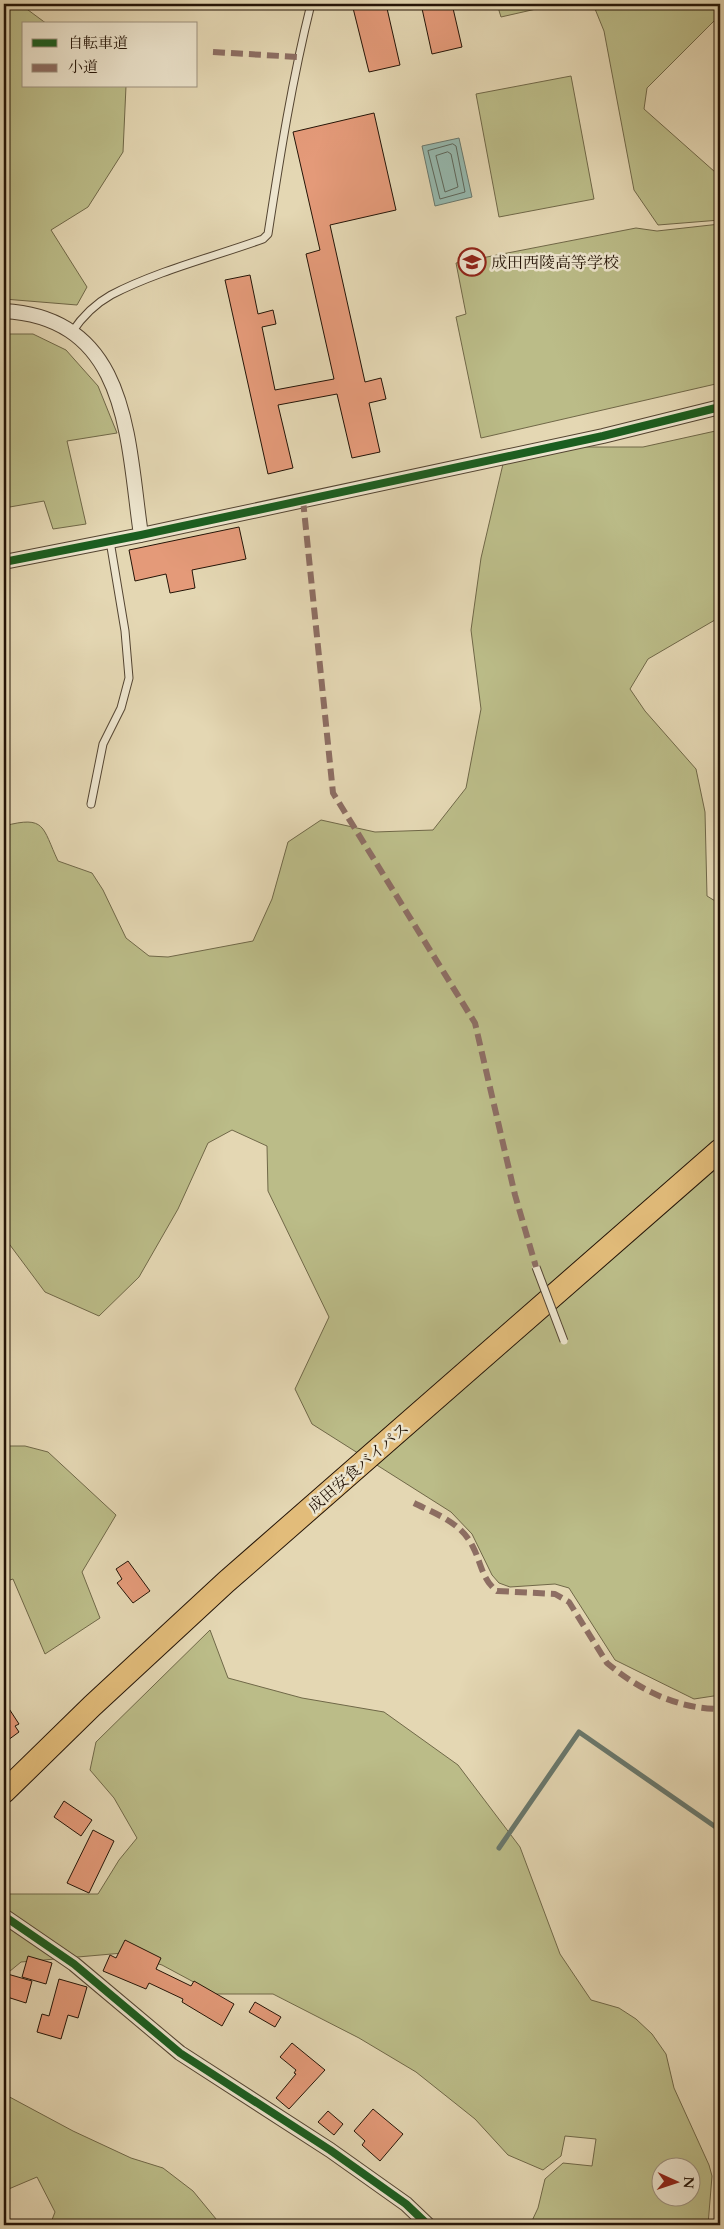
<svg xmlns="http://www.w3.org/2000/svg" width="724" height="2229" font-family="Cardo,'Noto Serif JP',serif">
<rect width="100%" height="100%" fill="#e4d7b3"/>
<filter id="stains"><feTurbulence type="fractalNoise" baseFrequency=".004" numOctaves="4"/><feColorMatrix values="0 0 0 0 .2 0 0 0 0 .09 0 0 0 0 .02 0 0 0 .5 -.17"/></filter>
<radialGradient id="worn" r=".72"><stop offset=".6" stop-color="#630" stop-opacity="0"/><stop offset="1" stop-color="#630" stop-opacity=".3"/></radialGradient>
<path fill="#bbbc88" stroke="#706848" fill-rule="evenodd" d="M4,4H20L47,24H24V86H126L123,152L88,207L51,230L87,287L77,305L4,299Z
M497,4H558L501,17Z
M593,4H720V15L647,88L644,109L715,172L720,200V220L658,225L634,190L604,31Z
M571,76L594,199L499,217L476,94Z
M720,224V383L481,438L456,317L466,314L456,263L636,228L657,231Z
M4,334H33L66,350L98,386L117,433L67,441L86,524L53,529L44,501L4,508Z
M720,430V617L648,659L630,689L645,711L696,769L705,812L707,896L720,904V1695L694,1699L615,1660L569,1588L555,1584L510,1587L499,1583L492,1575L472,1534L451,1512L312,1424L295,1389L329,1317L268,1191L267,1146L232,1130L208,1143L178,1209L139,1277L99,1316L45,1292L4,1237V826C46,815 42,827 58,861L92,873L103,890L126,938L149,956L168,957L253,941L272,899L288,842L321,820L375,832L433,830L466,788L481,709L471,630L481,558L503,464L554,447H643Z
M4,1446H25L48,1452L116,1515L82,1572L100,1618L45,1654L13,1579L4,1582Z
M210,1630L228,1678L302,1698L384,1712L458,1765L520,1847L560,1954L591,2000L619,2008L636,2019L652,2034L666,2054L674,2088L709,2165L712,2176L708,2225H530L538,2208L545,2179L563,2163L592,2166L596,2139L565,2136L561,2156L543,2170L508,2155L475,2119L416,2072L359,2038L273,1994H216L162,1965L123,1953L21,1962L4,1976V1894H98L119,1860L137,1838L114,1798L90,1770L96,1742ZM662,2166H692V2196H662Z
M4,2094L73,2131L131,2158L163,2168L193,2191L221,2225H50L55,2212L37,2177L4,2191Z"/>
<path fill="#95b9af" stroke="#68776c" d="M459,138L472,197L435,206L422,146Z"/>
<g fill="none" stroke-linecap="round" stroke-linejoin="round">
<path stroke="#5c665b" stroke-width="1" d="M453,144L456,146L465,192L440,199L428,151Z
M448,152L451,154L458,187L445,192L436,156Z"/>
<path stroke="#68776c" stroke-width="5" d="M499,1848L579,1732L720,1830"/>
</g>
<path fill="#e49a79" stroke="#241407" d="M352,4H386L400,65L369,72Z
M421,4H452L462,47L432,54Z
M374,113L396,210L330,225L365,382L381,378L386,399L369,403L380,452L352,458L337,394L278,405L293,468L268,474L225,280L250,275L258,314L273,310L276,324L262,327L275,390L334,379L306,254L320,250L293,132Z
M239,527L246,559L192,570L195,588L170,593L166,574L135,581L129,550Z
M128,1561L150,1591L133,1603L117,1583L122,1579L116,1569Z
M4,1701L19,1724L15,1726L19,1732L4,1743Z
M64,1801L92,1820L81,1836L54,1817Z
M93,1830L114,1841L89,1893L67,1883Z
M125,1940L161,1958L156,1969L191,1986L194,1981L234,2004L222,2026L182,2002L183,1999L149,1983L146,1989L103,1971L110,1955L116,1958Z
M28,1956L52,1963L46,1984L22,1977Z
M4,1973L32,1981L26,2003L4,1996Z
M59,1979L87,1987L78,2018L68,2015L61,2039L37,2032L42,2014L49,2016Z
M255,2002L281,2017L275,2027L249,2012Z
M292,2043L325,2070L289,2109L276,2098L296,2074L294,2073L296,2070L280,2057Z
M373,2109L403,2134L380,2161L362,2145L365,2141L354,2131Z
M328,2111L343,2124L334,2135L318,2122Z"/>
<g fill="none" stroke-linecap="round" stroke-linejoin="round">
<g stroke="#544532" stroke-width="9">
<path id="service" d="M72,332C82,317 95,304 111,295C157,271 213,257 263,239L268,234C280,156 292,80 311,4
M91,804L103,744L121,708L129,678L125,631L110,541"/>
</g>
<g stroke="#544532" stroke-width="16">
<path id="minor" d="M4,311C130,318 127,440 141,535
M4,562L141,535L603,436L720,407
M4,1916L74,1964L180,2053L330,2150L406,2204L428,2225"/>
</g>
<g stroke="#241407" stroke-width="24">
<path id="primary" d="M4,1792L92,1706L226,1582L720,1150"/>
</g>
<use href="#service" stroke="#ede5ce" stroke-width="7"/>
<use href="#minor" stroke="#ede5ce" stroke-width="14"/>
<use href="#primary" stroke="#e2bc7a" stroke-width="22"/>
<g stroke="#544532" stroke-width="9" stroke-linecap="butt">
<path id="service-bridge" d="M536,1267L564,1341"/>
</g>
<use href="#service-bridge" stroke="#ede5ce" stroke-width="7"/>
<path stroke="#8d6e63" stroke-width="6" stroke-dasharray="12 6" stroke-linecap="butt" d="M213,52L298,57
M303,500L333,793L475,1023L515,1195L536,1267
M414,1503C436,1514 462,1523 473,1547C481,1562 482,1580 497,1591L555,1594L569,1602L607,1663C639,1690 678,1709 720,1709"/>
<g stroke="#ede5ce" stroke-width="11">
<path id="cycleway" d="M4,562L141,535L603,436L720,407
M4,1916L74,1964L180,2053L330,2150L406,2204L428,2225"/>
</g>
<use href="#cycleway" stroke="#1b5e20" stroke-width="8"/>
</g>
<defs>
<g id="school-ring" transform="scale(1.4375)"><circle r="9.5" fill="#ede5ce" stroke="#8f2418" stroke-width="1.5"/><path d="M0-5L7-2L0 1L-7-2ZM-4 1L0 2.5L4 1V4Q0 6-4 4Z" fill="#8f2418"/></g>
</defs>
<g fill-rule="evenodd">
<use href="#school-ring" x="472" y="262"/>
</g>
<g text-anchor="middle" stroke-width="5" stroke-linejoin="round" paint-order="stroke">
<g font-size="16" fill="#241407" stroke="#ede5ce" text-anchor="start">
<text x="491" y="268">成田西陵高等学校</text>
</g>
<g font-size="16" fill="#241407" stroke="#ede5ce">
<text transform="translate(358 1467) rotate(-41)" y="6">成田安食バイパス</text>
</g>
</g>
<rect width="724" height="2229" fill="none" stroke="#e4d7b3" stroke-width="20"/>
<rect x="5" y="5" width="714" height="2219" fill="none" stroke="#241407" stroke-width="2.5"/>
<rect x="10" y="10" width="704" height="2209" fill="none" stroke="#241407"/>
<rect x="22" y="22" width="175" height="65" fill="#ede5ce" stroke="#9d917e"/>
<rect x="32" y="39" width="25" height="8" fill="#1b5e20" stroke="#9d917e"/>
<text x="68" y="48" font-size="15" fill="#241407">自転車道</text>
<rect x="32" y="64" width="25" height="8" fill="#8d6e63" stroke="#9d917e"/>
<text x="68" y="72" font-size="15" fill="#241407">小道</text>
<g transform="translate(676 2182) rotate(93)"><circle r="24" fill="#ede5ce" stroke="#9d917e"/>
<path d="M0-4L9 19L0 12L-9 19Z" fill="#8f2418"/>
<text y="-8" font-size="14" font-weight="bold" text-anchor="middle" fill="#241407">N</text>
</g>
<rect width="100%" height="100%" filter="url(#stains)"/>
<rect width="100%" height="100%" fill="url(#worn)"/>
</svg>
